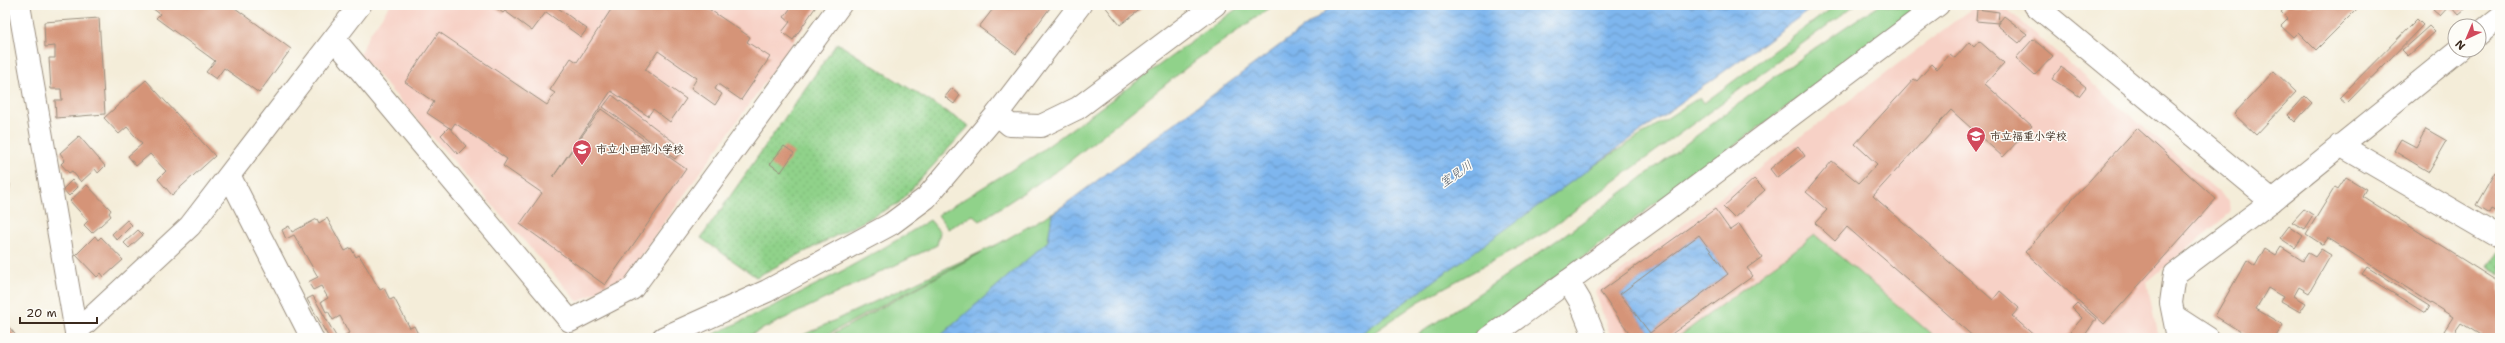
<svg xmlns="http://www.w3.org/2000/svg" width="2505" height="343" font-family="'Shantell Sans','Klee One',sans-serif">
<defs>
<pattern id="park-dots" width="8" height="8" patternUnits="userSpaceOnUse"><rect width="8" height="8" fill="#90d28a"/><path d="M2 2h.1M6 6h.1" fill="none" stroke="#7db477" stroke-width="1.8" stroke-linecap="round"/></pattern>
<pattern id="water-waves" width="16" height="10" patternUnits="userSpaceOnUse"><rect width="16" height="10" fill="#7eb6ee"/><path d="M0 5q4-4 8 0t8 0" fill="none" stroke="#6894c0"/></pattern>
</defs>
<rect width="100%" height="100%" fill="#fdfcf7"/>
<filter id="ink" filterUnits="userSpaceOnUse"><feTurbulence type="fractalNoise" baseFrequency=".025" numOctaves="2"/><feDisplacementMap in="SourceGraphic" scale="8" xChannelSelector="R" yChannelSelector="G"/><feConvolveMatrix kernelMatrix="1 2 1 2 8 2 1 2 1" color-interpolation-filters="sRGB"/></filter>
<filter id="wash" filterUnits="userSpaceOnUse"><feTurbulence type="fractalNoise" baseFrequency=".012" numOctaves="4" result="noise"/><feDisplacementMap in="SourceGraphic" scale="16" xChannelSelector="R" yChannelSelector="G"/><feGaussianBlur stdDeviation="0.9" result="paint"/><feColorMatrix in="noise" values="0 0 0 0 0 0 0 0 0 0 0 0 0 0 0 0 0 1.4 0 .05"/><feComposite in="paint" operator="in"/></filter>
<g filter="url(#wash)">
<rect width="100%" height="100%" fill="#f4edd9"/>
<path fill="#f7d1c6" d="M390,5H820L625,278L578,302L360,55L370,33Z
M2002,5L2229,201L2230,213L2147,282L2158,338H1611L1595,291L1975,6Z"/>
<path fill="#90d28a" stroke="#667e54" d="M1242,5H1274L1196,60L1061,168L980,221L973,215L948,229L938,215L1034,156Z
M1836,5H1855L1544,233L1418,302L1366,338H1327L1700,97L1704,103Z
M1879,5L1918,10L1473,338H1413C1476,295 1541,253 1603,207C1694,139 1783,66 1879,5Z
M1123,172L955,338H826L982,252L821,338H797L998,244Z
M930,220L940,232L937,245L744,338H705C783,303 858,265 930,220Z
M1815,235L1936,338H1677Z"/>
<path fill="url(#park-dots)" stroke="#667e54" d="M837,43L969,126L899,203L756,277L701,238Z
M2500,247V274L2488,267Z"/>
<path fill="url(#water-waves)" stroke="#5c7086" d="M1334,5H1816L1355,338H938L1048,241L1052,214Z
M1699,235L1728,274L1650,333L1620,294Z"/>
<g id="blocks">
<path fill="#d59478" fill-rule="evenodd" d="M148,5H231L291,49L259,93L224,68L216,79L206,72L215,61L156,18L160,14Z
M492,5H554L587,29L581,37L546,12L532,31L505,11L503,13Z
M614,5H703L750,37L747,42L770,57L741,100L718,84L715,89L722,94L715,105L691,88L697,78L658,51L645,70L686,99L670,122L653,109L648,116L611,91L553,177L601,109L686,169L605,285L520,224L542,193L503,166L507,159L455,123L451,129L427,113L434,102L405,82L439,32L547,105L555,93L550,90L571,58L577,62Z
M793,5H817L793,40L782,32L790,22L784,17Z
M996,5H1052L1016,54L979,27Z
M1104,5H1146L1120,25Z
M2288,5H2361L2316,50L2298,32L2293,37L2281,26L2288,19L2281,12Z
M2437,5H2450L2440,16L2433,10Z
M2453,5H2470L2458,15L2451,7Z
M1977,9L1999,12L1998,23L1976,21Z
M2004,16L2027,34L2019,43L1997,25Z
M99,18L105,114L56,118L55,100H62L61,89H51L49,58H55V46L45,47L44,22Z
M2417,19L2423,25L2346,104L2339,98Z
M2429,26L2435,32L2408,56L2402,50Z
M2033,39L2053,56L2035,75L2016,58Z
M1979,41L2004,63L1985,84L2032,126L2003,157L1951,110L1873,196L1993,300L2000,291L2019,308L2012,316L2037,338H1975L1847,227L1835,241L1815,223L1827,210L1806,192L1832,161L1859,183L1877,164L1855,144L1914,79L1917,81L1932,64L1937,69L1950,54L1955,58L1969,42L1974,47Z
M2061,67L2086,87L2079,96L2052,79Z
M2274,71L2296,92L2256,135L2234,114Z
M146,80L215,156L172,195L158,179L166,171L150,154L136,166L128,156L142,144L127,127L119,134L104,118Z
M952,88L960,95L954,104L945,97Z
M612,95L683,149L675,159L603,107Z
M2305,96L2312,103L2295,122L2288,115Z
M449,127L466,146L458,154L441,135Z
M2137,128L2216,199L2104,324L2025,252Z
M2426,129L2447,141L2429,172L2394,151L2401,139L2416,147Z
M79,136L105,166L98,173L95,169L81,182L72,171L69,173L61,164L65,160L60,153Z
M784,146L794,153L781,172L770,164Z
M1798,146L1805,156L1777,178L1770,169Z
M2495,172L2500,175V214L2491,209L2489,213L2476,205Z
M2346,177L2366,189L2362,196L2500,283V338H2480L2482,336L2461,323L2452,336L2444,331L2453,317L2328,238L2323,245L2306,234L2335,187L2338,189Z
M1754,179L1765,190L1734,218L1723,207Z
M72,180L78,187L69,196L63,189Z
M5,183L10,184L6,223H5Z
M87,185L111,210L109,213L111,216L92,233L84,225L88,221L70,201Z
M1715,209L1730,230L1739,224L1762,257L1747,268L1753,276L1666,338H1633L1600,292ZM1699,235L1728,274L1650,333L1620,294Z
M2304,209L2313,215L2304,229L2292,222Z
M327,218L345,251L351,248L356,257L359,255L380,290L384,288L390,300L394,298L410,328L414,326L420,338H340L349,333L340,316L333,320L328,311L326,312L321,302L328,298L321,286L313,290L308,282L318,277L294,235L286,239L282,230L289,226L292,232L317,219L319,223Z
M127,220L132,225L117,240L112,234Z
M2289,226L2303,236L2295,248L2280,238Z
M138,230L143,235L129,248L124,243Z
M95,236L98,240L101,237L123,260L104,277L101,273L97,277L76,255Z
M2281,247L2303,261L2308,253L2315,257L2321,249L2331,255L2309,293L2299,287L2294,296L2306,303L2300,312L2281,301L2283,297L2268,288L2256,309L2283,325L2275,338H2251L2215,316L2247,260L2255,266L2265,248L2276,255Z
M2367,267L2429,306L2425,313L2362,274Z
M313,296L337,338H329L307,299Z
M2077,303L2096,319L2083,338H2065L2082,318L2072,308Z
M5,322L18,338H5Z"/>
</g>
</g>
<g filter="url(#ink)">
<use href="#blocks" fill-opacity="0" stroke="#988c7c" stroke-width="1"/>
<g fill="none" stroke-linecap="round" stroke-linejoin="round">
<g stroke="#988c7c" stroke-width="24">
<path id="street" d="M2479,34L2500,17
M335,40L570,321L632,289L840,5
M2340,145L2500,238
M230,177L312,338
M1568,281L1580,301L1595,338
M2174,316L2208,338
M76,332L190,226L360,5
M663,338L767,291L891,224L926,198L997,114L1010,125L1041,126L1078,108L1215,5
M2178,338L2171,303L2175,274L2272,201L2459,50"/>
</g>
<g stroke="#988c7c" stroke-width="24">
<path id="secondary" d="M19,5L77,338
M2035,5L2272,201
M997,114L1080,5
M1489,338L1655,218L1938,5"/>
</g>
<use href="#street" stroke="#fff" stroke-width="22"/>
<use href="#secondary" stroke="#fff" stroke-width="22"/>
</g>
</g>
<defs>
<g id="school-pin" transform="scale(1)"><path d="M0 17L-7.5 6A9.5 9.5 0 1 1 7.5 6Z" fill="#d1495b" stroke="#fdfcf7"/><path d="M0-5L7-2L0 1L-7-2ZM-4 1L0 2.5L4 1V4Q0 6-4 4Z" fill="#fff"/></g>
</defs>
<g fill-rule="evenodd">
<use href="#school-pin" x="1976" y="136"/>
<use href="#school-pin" x="582" y="149"/>
</g>
<g text-anchor="middle" stroke-width="3" stroke-linejoin="round" paint-order="stroke">
<g font-size="11" font-weight="bold" fill="#3b2a1e" stroke="#fdfcf7" text-anchor="start">
<text x="1990" y="140">市立福重小学校</text>
<text x="596" y="153">市立小田部小学校</text>
</g>
<g font-size="12" font-style="italic" fill="#525b67" stroke="#fdfcf7">
<text transform="translate(1456 174) rotate(-35)" y="4">室見川</text>
</g>
</g>
<rect width="2505" height="343" fill="none" stroke="#fdfcf7" stroke-width="20"/>
<g transform="translate(2467 38) rotate(224)"><circle r="19" fill="#fdfcf7" stroke="#afa8a0"/>
<path d="M0-3L7 15L0 10L-7 15Z" fill="#d1495b"/>
<text y="-6" font-size="11" font-weight="bold" text-anchor="middle" fill="#3b2a1e">N</text>
</g>
<path d="M20 317v6h77v-6" fill="none" stroke="#3b2a1e" stroke-width="2"/>
<text x="26" y="317" font-size="12" fill="#3b2a1e" stroke="#fdfcf7" stroke-width="3" paint-order="stroke">20 m</text>
</svg>
